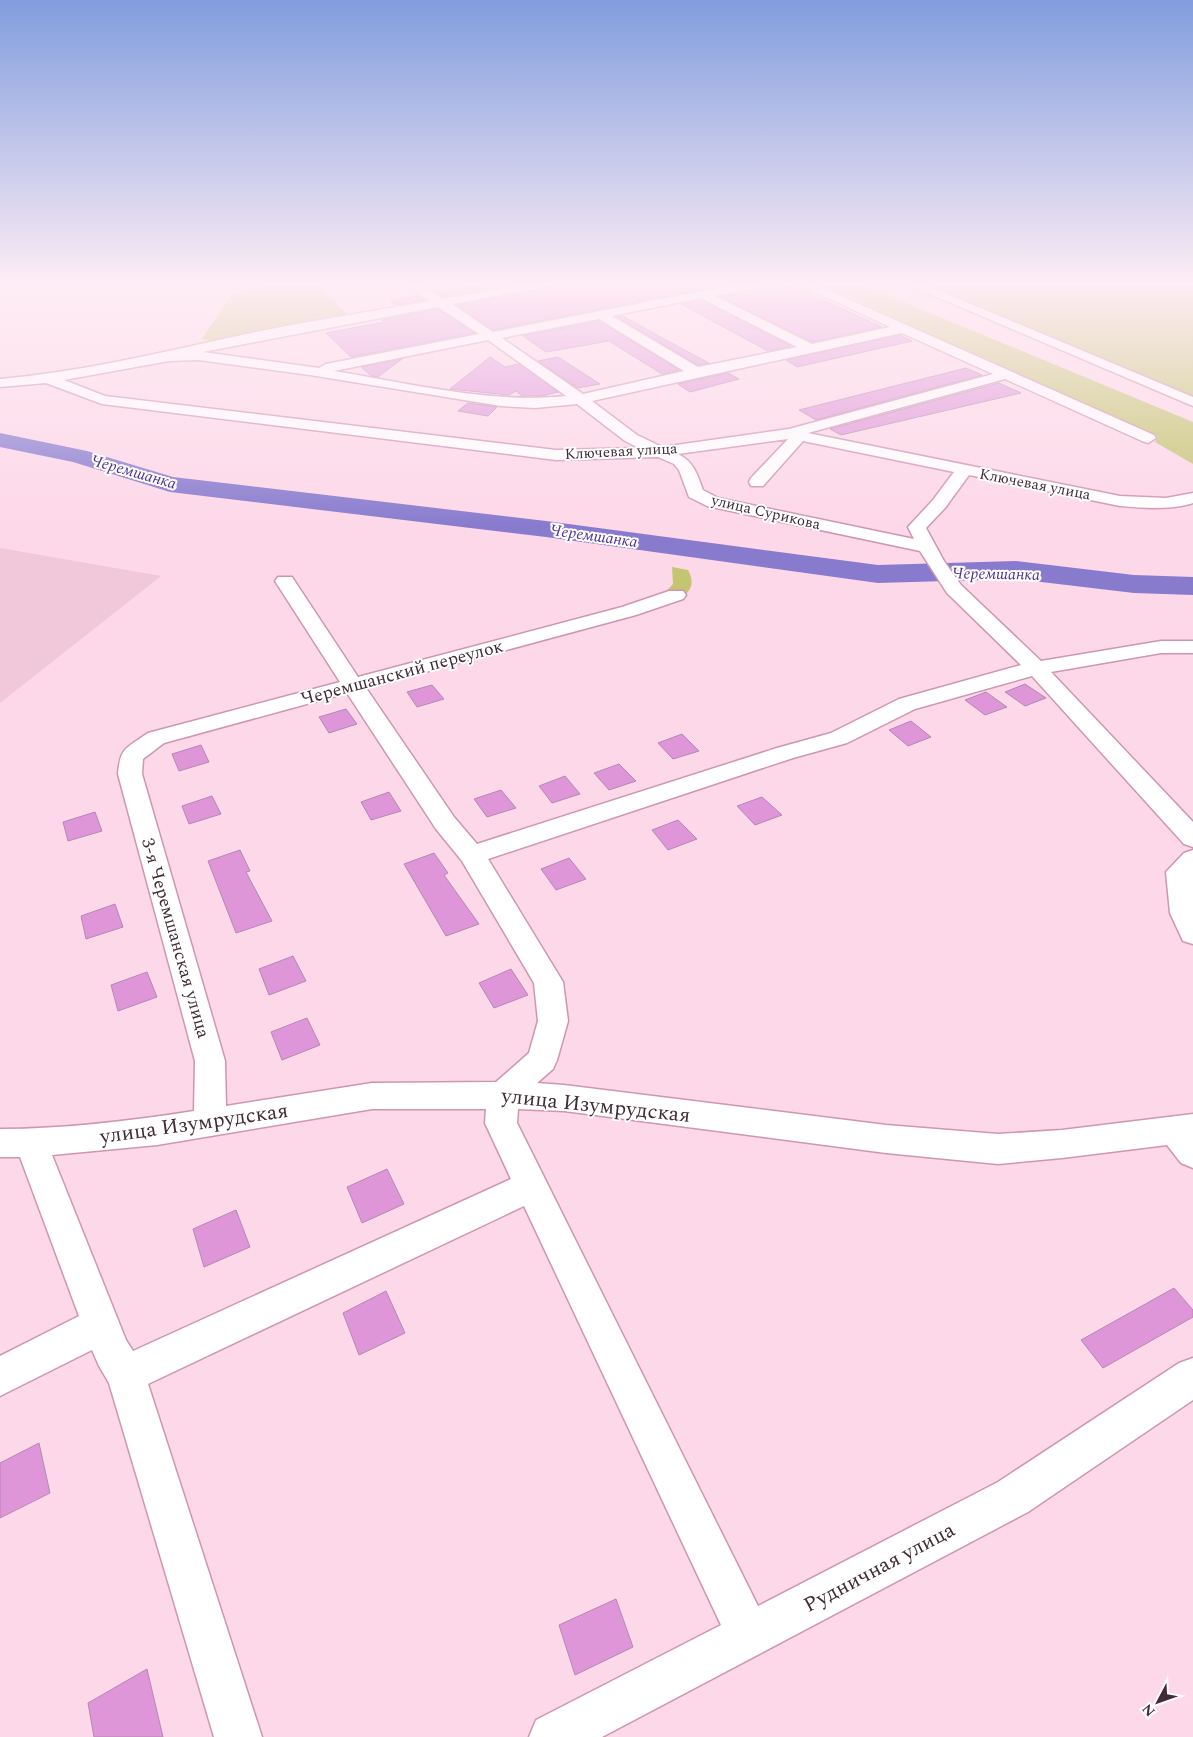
<svg xmlns="http://www.w3.org/2000/svg" width="1193" height="1737" font-family="Spectral,serif">
<rect width="100%" height="100%" fill="#fdd8e8"/>
<path fill="#f1c7da" d="M0,548L161,576L0,703Z"/>
<path fill="#c4c570" d="M282,283H313L349,315L214,341L202,339L231,295Z
M814,283H858L1193,422V464L1155,442L1158,437L997,367L845,295Z
M922,283H1193V396L1111,368Z
M672,567L688,570C702,594 672,604 654,609L660,598L673,584Z"/>
<g fill="none" stroke-linecap="round" stroke-linejoin="round">
<path fill="#887bce" fill-rule="evenodd" d="M0,433L87,451L173,477L546,521L878,565L1016,561L1134,575L1193,577V595L1134,593L1016,579L878,583L546,537L170,492L73,462L0,447Z"/>
</g>
<path fill="#df96d9" stroke="#b488b1" d="M494,283H516L443,297L437,293Z
M555,283H701V286L719,283L723,285L493,330L457,305L547,289Z
M791,287L830,303L882,327L812,342L721,297L740,293L745,295Z
M419,296L425,300L395,305L390,301Z
M701,300L791,346L768,351L681,304Z
M438,309L474,333L351,357L326,333L385,322L382,320Z
M623,316L666,340L709,363L698,365L617,317Z
M599,321L679,370L662,374L609,341L546,352L523,336Z
M900,335L912,341L797,367L786,360Z
M490,357L505,367L519,364L558,392L542,396H522L516,391L509,395L450,389Z
M558,357L600,384L578,388L538,361Z
M402,359L378,377L370,375L361,367Z
M966,368L982,375L816,420L799,410Z
M728,373L739,379L690,392L678,384Z
M999,383L1021,393L841,435L830,429Z
M468,403L497,407L488,416L458,411Z
M1025,684L1046,698L1025,706L1005,692Z
M432,685L444,699L417,707L407,692Z
M986,692L1007,707L985,715L965,700Z
M346,709L357,724L329,733L319,717Z
M911,721L931,737L908,746L889,730Z
M682,734L699,751L673,759L658,743Z
M201,745L209,762L179,771L172,754Z
M619,764L636,781L609,790L594,773Z
M565,776L580,794L552,803L539,786Z
M501,790L516,808L487,817L474,799Z
M389,792L401,811L371,820L361,802Z
M212,796L221,814L189,824L182,806Z
M762,797L782,815L755,825L737,806Z
M95,812L102,831L68,841L63,822Z
M678,820L697,839L668,850L652,830Z
M240,850L250,871L246,872L272,921L236,933L208,861Z
M434,853L448,873L444,875L479,924L446,936L404,864Z
M569,858L586,879L556,890L541,869Z
M115,904L123,927L86,939L81,916Z
M293,956L306,981L269,995L259,969Z
M511,969L528,995L494,1008L479,983Z
M147,972L157,997L118,1011L111,985Z
M307,1018L320,1045L282,1060L271,1032Z
M387,1169L404,1204L362,1223L347,1187Z
M236,1210L250,1247L204,1267L193,1229Z
M1174,1288L1193,1310V1317L1103,1368L1081,1340Z
M386,1291L405,1333L359,1355L343,1313Z
M39,1443L50,1493L0,1518V1463Z
M616,1599L633,1647L575,1675L559,1625Z
M147,1669L163,1737H94L88,1703Z"/>
<g fill="none" stroke-linecap="round" stroke-linejoin="round">
<g stroke="#cf96b1" stroke-width="3">
<path id="minor" d="M405,283H419L443,299L527,283H553L547,287L452,304L493,332L743,283H768L762,287L715,296L812,344L890,327L796,283H812L1154,435L1156,438L1148,443L1142,441L1005,379L808,433L1120,496L1166,498L1193,493V503L1190,504C1167,510 1144,508 1120,506L969,475L945,508L926,528L944,561L961,585L1041,661L1161,641H1193V653H1161L1051,672L1193,822V847L1184,844L1032,676L915,709L847,743L793,758L488,859L563,982L568,1021L557,1060L553,1069L537,1083L564,1085L886,1125L998,1134L1062,1130L1193,1114V1168L1181,1163L1167,1145L1062,1158L998,1164L886,1153L564,1111L518,1109L517,1123L758,1606L998,1482L1179,1363L1193,1358V1400L1028,1512L602,1737H529L536,1720L721,1625L524,1206L148,1384L262,1737H214L109,1383L99,1366L92,1350L0,1396V1356L79,1316L20,1157H0V1129C64,1129 130,1121 194,1111L195,1061L118,774C120,747 127,748 148,733L340,682L275,581L278,577H292L358,677L622,607L669,591H683L686,595L683,599L636,615L366,688L454,817L477,844L777,748L831,733L899,699L1021,665L947,593L920,551L707,506L689,497L679,470L674,464L658,457L556,460L102,404L46,383L0,387V379C77,372 152,355 228,338C294,323 363,313 430,301ZM701,298L797,347L698,367L612,316ZM438,307L479,334L326,364L319,368L203,352ZM599,319L684,371L583,394L502,338ZM902,333L993,374L789,429L662,447L637,435L592,401ZM488,340L566,396C491,404 408,383 334,371ZM199,360L310,375L501,406L535,408L577,404L625,441L639,448L556,450L105,396L64,380L169,361ZM788,439L751,478L749,482L751,486H763L803,441L954,472L933,500L908,527L914,539L718,498L703,490C697,474 694,462 678,454ZM347,693L436,829L462,861L534,983L538,1021L529,1053L496,1082L372,1083L226,1106L225,1061L142,774L143,759L164,743ZM372,1109H486L485,1123L511,1179L133,1351L126,1340L52,1155L157,1145Z
M904,283H921L1193,397V406Z
M1193,850V944L1183,941L1170,913L1166,872L1184,853Z"/>
</g>
<use href="#minor" fill="#fff" fill-rule="evenodd"/>
</g>
<linearGradient id="sky" x2="0" y2="1"><stop stop-color="#819dde"/><stop offset="0.54" stop-color="#feedf5"/><stop offset="1" stop-color="#feedf5" stop-opacity="0"/></linearGradient>
<rect width="1193" height="526" fill="url(#sky)"/>
<g text-anchor="middle" stroke-width="4" stroke-linejoin="round" paint-order="stroke">
<g font-size="15" fill="#412a35" stroke="#fff">
<text transform="translate(621 451) rotate(-3)" y="5">Ключевая улица</text>
<text transform="translate(1035 484) rotate(11)" y="5">Ключевая улица</text>
<text transform="translate(766 512) rotate(13)" y="5">улица Сурикова</text>
</g>
<g font-size="16" font-style="italic" fill="#4b3395" stroke="#fff">
<text transform="translate(134 471) rotate(16)" y="6">Черемшанка</text>
<text transform="translate(594 535) rotate(8)" y="6">Черемшанка</text>
<text transform="translate(996 573) rotate(1)" y="6">Черемшанка</text>
</g>
<g font-size="18" fill="#412a35" stroke="#fff">
<text transform="translate(402 672) rotate(-15)" y="6">Черемшанский переулок</text>
<text transform="translate(176 938) rotate(74)" y="6">3-я Черемшанская улица</text>
</g>
<g font-size="21" fill="#412a35" stroke="#fff">
<text transform="translate(596 1105) rotate(6)" y="7">улица Изумрудская</text>
<text transform="translate(194 1123) rotate(-8)" y="7">улица Изумрудская</text>
<text transform="translate(879 1567) rotate(-28)" y="7">Рудничная улица</text>
</g>
</g>
<g transform="translate(1158 1702) rotate(229)" stroke="#ffffff" stroke-width="4" paint-order="stroke">
<path d="M0-4L9 19L0 12L-9 19Z" fill="#412a35"/>
<text y="-8" font-size="14" font-weight="bold" text-anchor="middle" fill="#412a35">N</text>
</g>
</svg>
